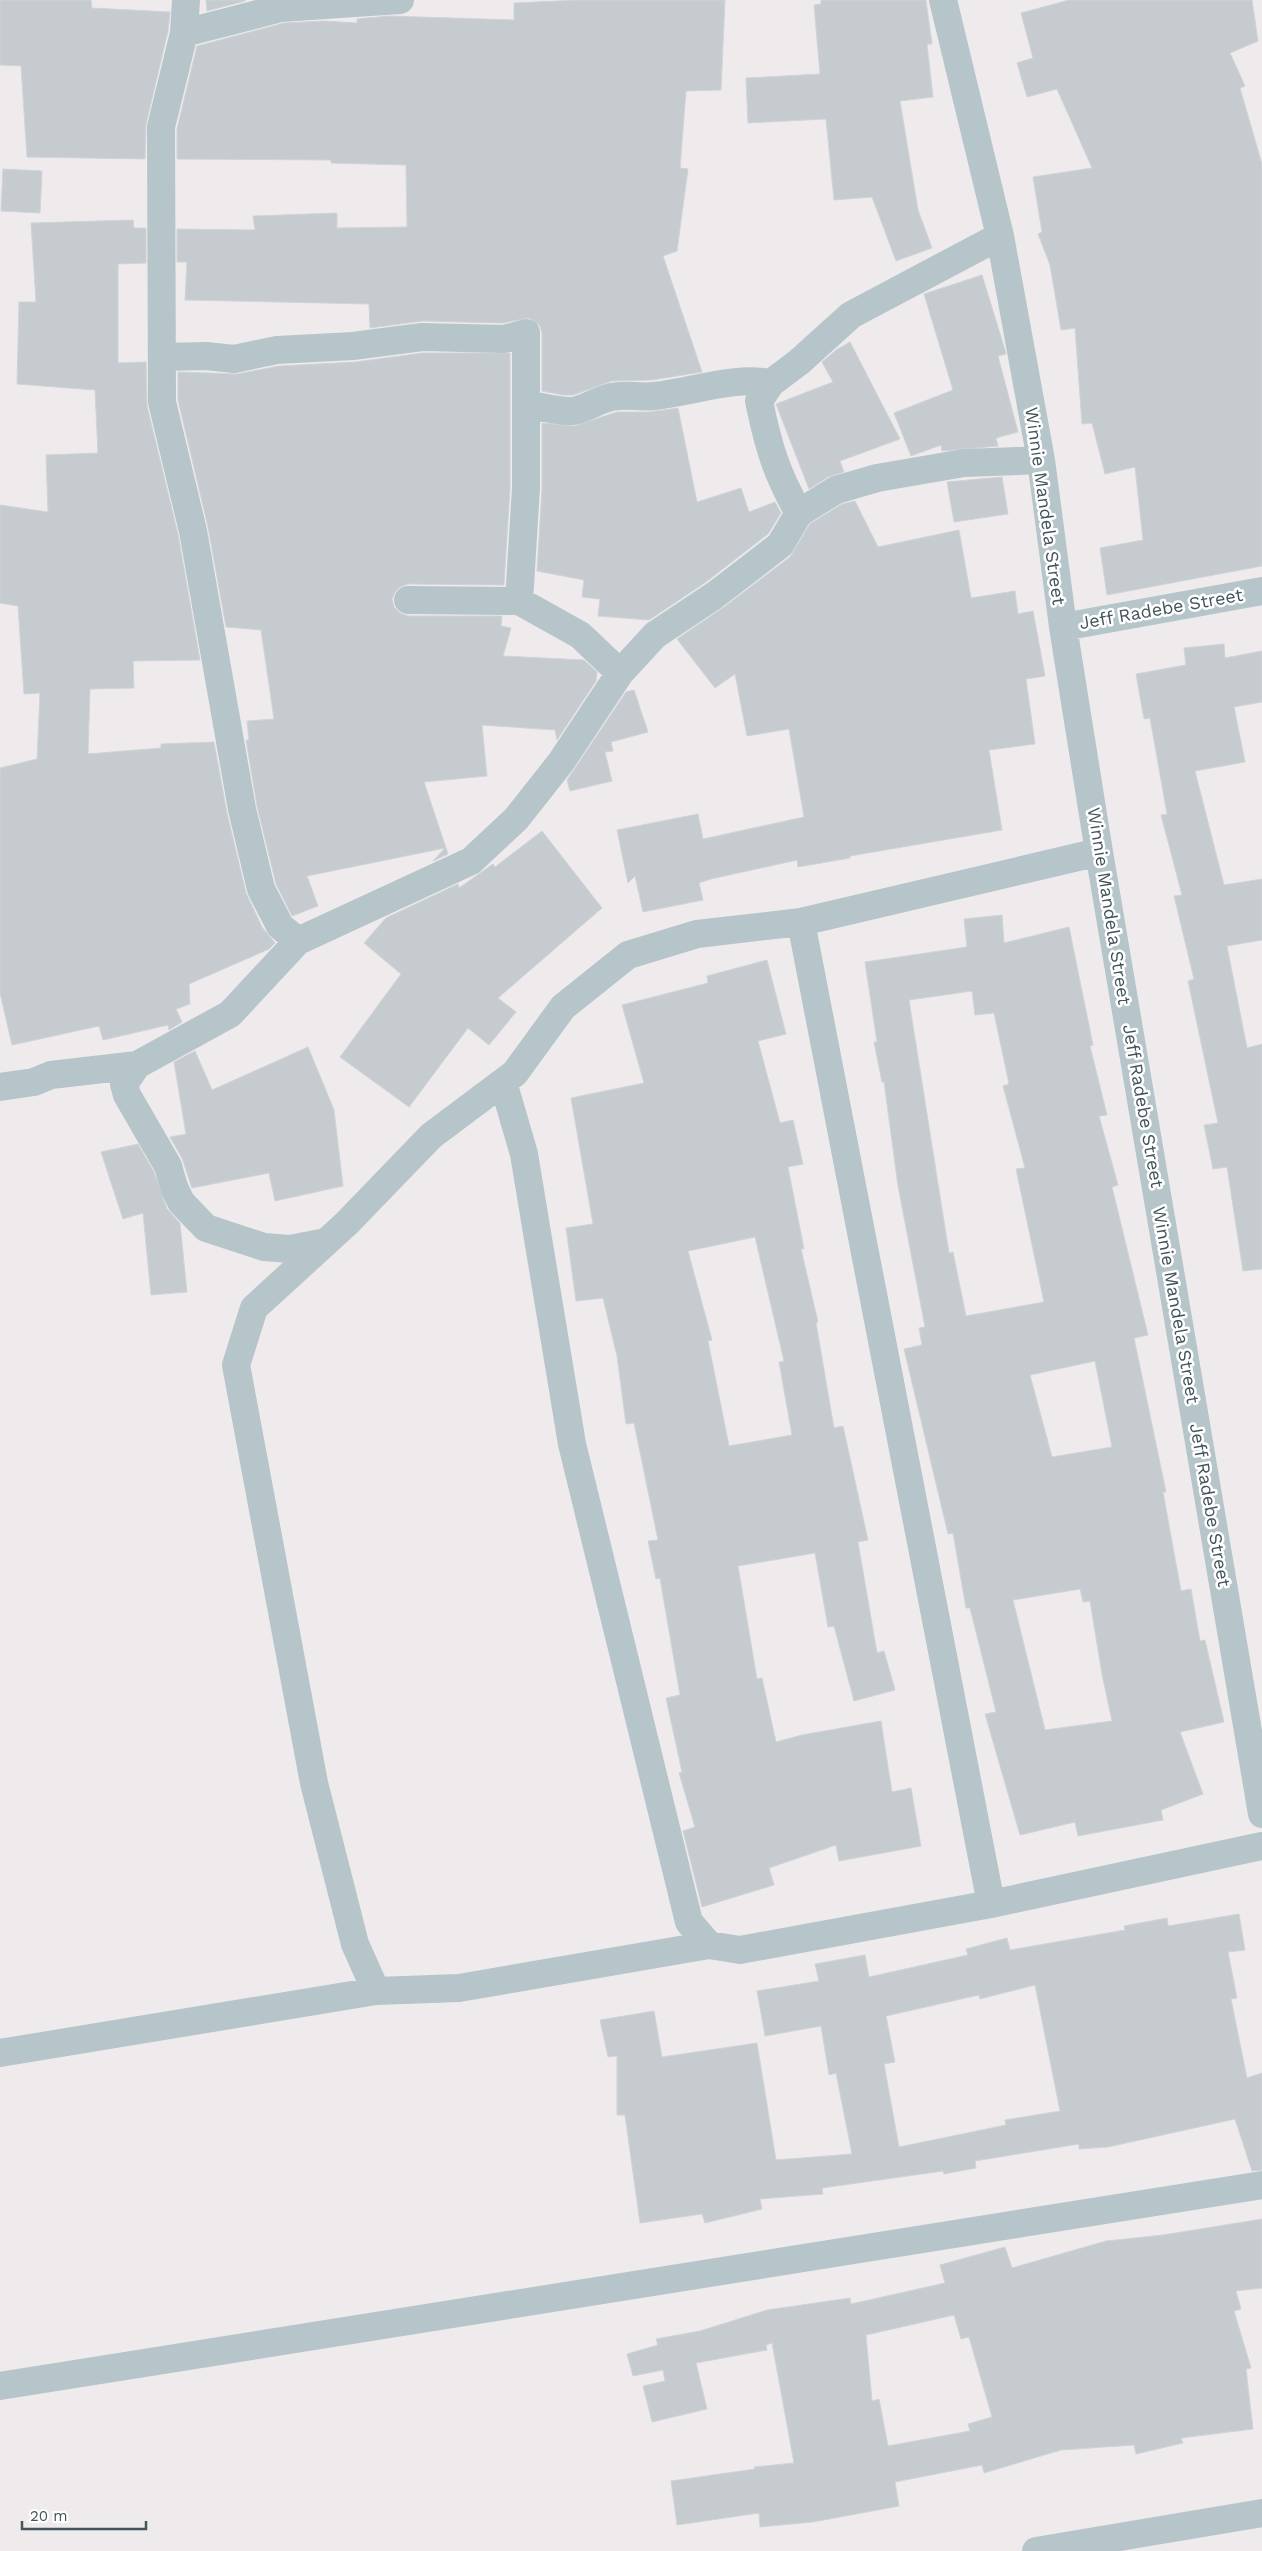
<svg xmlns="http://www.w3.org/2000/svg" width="1262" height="2551" font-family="'Work Sans',sans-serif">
<rect width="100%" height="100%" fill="#efebec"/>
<path fill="#c5cbcf" stroke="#cfd4d8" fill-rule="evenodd" d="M0,0H91L92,8L170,12L168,31L146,124L145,159L27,157L21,66L0,65Z
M206,0H245V1L207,11Z
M579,0H725L721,90L686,91L680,168L688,169L677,251L663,256L702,372L652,380L612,381L573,395H563L542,391V333L540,326L529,318L502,323L422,321L370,328L369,304L185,300L187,262H177V229L255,230L253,216L337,213V228L407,227L406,165L331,163V160L177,159V129L197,46L284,23L325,21L357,23V19L389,16L514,20V3Z
M821,0H926L932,44H927L933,97L900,101L918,210L932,248L896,261L872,197L834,200L826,119L748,123L746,78L820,74L814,5L821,4Z
M1069,0H1252L1258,41L1230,53L1245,86L1240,88L1262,164V566L1107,595L1100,548L1143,540L1135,467L1105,474L1092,423L1082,424L1075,328L1061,330L1050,265L1038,234L1042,232L1033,177L1092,168L1057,89L1027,97L1017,63L1033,58L1021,13Z
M3,169L42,171L40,213L1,211Z
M133,220L134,228H146V263L118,264V363L146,362L147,406L178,534L200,660L133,661L134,688L90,689L88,754L161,748V744L214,742L227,813L246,893L262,927L275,943L269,949L189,984L190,1004L176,1009L182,1022L169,1030L168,1025L103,1040L99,1026L12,1045L0,993V768L37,759L40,693L24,694L18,606L0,603V505L48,512L46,455L98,453L95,390L17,384L19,302H36L31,223Z
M982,275L1005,350L1006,354L998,356L1018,432L996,438L998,446L942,451L941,445L911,456L894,413L953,390L924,294Z
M850,342L900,439L840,461L844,472L828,477L809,489L776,404L833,382L822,362L836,350Z
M423,353H510V488L504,585L408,584L400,587L395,592L392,599L394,607L400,613L408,616H502L501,626L511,628L503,656L584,660L597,672L596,681L557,740L555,730L482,725L487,776L424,782L448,854L433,861L445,848L307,876L318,906L292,916L276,884L257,806L246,740H249L247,721L274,719L261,630L226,627L208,527L178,400V372L237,374L279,366L355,362Z
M678,408L697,502L741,488L749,512L775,502L781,513L768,534L706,582L649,620L598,616L600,599L582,597L584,580L537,571L542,489V423L574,426L617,412H649Z
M1002,477L1008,514L954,522L947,482Z
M855,501L878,547L959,530L971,598L1015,591L1018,614L1033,611L1045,676L1026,679L1035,744L989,750L1002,830L850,856V858L798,867L797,860L711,879L699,883L703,900L643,912L635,876L628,883L617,830L698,814L703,839L804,817L789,729L747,736L735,674L715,688L677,639L724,607L790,557L810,524L842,504Z
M1224,644L1225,658L1262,651V702L1234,707L1245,762L1195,771L1224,885L1262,879V940L1227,946L1247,1048L1262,1044V1269L1243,1271L1227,1167L1213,1169L1204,1125L1218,1123L1188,981L1194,979L1174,896L1182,895L1161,815L1167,814L1150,718L1144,719L1136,674L1186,665L1184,648Z
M634,690L648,732L611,742L613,751L605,752L612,781L570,791L567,780L626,692Z
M542,831L602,908L498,998L516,1012L489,1045L468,1028L409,1107L340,1057L401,974L364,943L386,918L458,884L459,888L493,864L495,867Z
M1002,915L1004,943L1069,927L1093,1045L1090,1046L1107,1115L1099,1116L1118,1185L1112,1187L1148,1335L1134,1338L1166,1492H1163L1181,1591L1191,1589L1200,1641L1205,1640L1224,1722L1180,1732L1203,1794L1161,1810L1163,1820L1078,1836L1075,1822L1020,1835L985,1714L996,1712L970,1608H966L953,1533L948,1534L904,1349L922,1345L919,1328L925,1327L898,1186L884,1082H882L874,1042H877L865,962L967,947L964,919ZM972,991L975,1015L994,1013L1009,1084L1003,1086L1025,1168L1016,1169L1044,1302L966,1316L953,1252L949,1253L909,1000ZM1095,1361L1112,1447L1052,1457L1030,1375ZM1080,1589L1083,1602L1090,1601L1102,1674L1112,1721L1045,1730L1013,1600Z
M767,960L786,1034L758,1041L780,1123L793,1120L803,1164L788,1167L804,1249H801L818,1322L816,1323L834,1428L843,1426L868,1540L858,1542L877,1653L884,1651L895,1690L854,1701L834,1626L828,1627L815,1553L738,1566L757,1679L762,1678L776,1742L802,1735L881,1721L892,1792L911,1788L921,1846L839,1861L836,1845L769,1868L774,1885L702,1907L683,1831L695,1827L679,1773L682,1772L666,1698L680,1695L660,1578L656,1579L648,1541L658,1540L634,1423L626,1424L617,1356L603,1298L576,1301L566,1228L593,1224L571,1098L644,1083L622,1005L708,983L707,976ZM755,1237L784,1361L779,1362L792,1435L729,1446L708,1341L712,1340L688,1251Z
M308,1047L334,1110L343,1186L275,1201L269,1173L192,1188L182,1158L170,1137L186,1134L174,1062L195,1051L212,1090Z
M138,1144L154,1172L167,1209L180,1223L187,1292L151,1295L143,1213L123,1219L101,1152Z
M1239,1914L1245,1950L1228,1952L1237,1998L1231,1999L1247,2078L1262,2073V2170L1252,2171L1235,2119L1108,2147L1079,2149V2144L975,2161L976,2168L944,2174L943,2171L822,2188L823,2194L760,2199L762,2209L705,2223L702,2214L640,2223L625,2115H617V2056L608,2057L600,2020L654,2011L662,2057L757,2043L776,2160L852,2154L836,2073L829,2075L821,2026L765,2036L757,1991L819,1981L815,1964L865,1955L869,1977L968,1955L966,1949L1007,1938L1010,1950L1125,1930L1124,1926L1167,1918L1168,1926ZM1035,1985L1060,2111L1005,2120L1006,2125L899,2147L884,2064L895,2062L886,2016L979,1995L980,1999Z
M1262,2219V2288L1236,2291L1241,2309L1234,2311L1251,2368L1246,2369L1253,2429L1181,2438L1183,2443L1136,2454L1134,2445L1061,2450L984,2473L982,2465L895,2482L899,2506L813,2522L760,2527L759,2513L677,2525L671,2481L755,2469L754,2467L794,2463L772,2343L766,2345L767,2350L696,2363L707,2409L652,2422L643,2386L665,2381L663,2370L633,2376L627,2354L658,2345L656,2339L700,2331L767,2310L850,2298L851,2304L945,2283L940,2265L1005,2247L1012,2268L1106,2241L1163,2235ZM954,2315L961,2339L969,2337L992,2417L968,2424L970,2431L888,2446L879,2399L872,2401L866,2335Z"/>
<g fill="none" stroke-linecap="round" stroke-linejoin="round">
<path stroke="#b6c5ca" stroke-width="28" d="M186,0L184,33L161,127L162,402L193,531L242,809L261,889L280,926L298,941
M943,0L1000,236L1041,460L1063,627L1099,852L1262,1814
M184,33L281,8L400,0
M162,357L206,356L234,359L277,350L353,346L422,337L504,339L526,333V488L519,601
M526,404C540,406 558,412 572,411C584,410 596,401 608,398C624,393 638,398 654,396C692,392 734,376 771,383
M799,513C776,473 768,445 759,401L771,383L799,362L851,315L1000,236
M408,600L519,601L580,635L620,673
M1066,645L1063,627L1262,591
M801,922L991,1904
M137,1065L124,1084L127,1095L168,1166L174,1187L181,1202L206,1228L264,1247L290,1249L326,1242
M0,1087L34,1082L51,1075L137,1065L230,1014L298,941L471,861L516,819L561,762L620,673L655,635L715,595L780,545L799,513L836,490L877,478L964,463L1041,460
M709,1945L689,1922L572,1444L524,1154L503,1082L515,1073L563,1007L628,955L697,934L801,922L1099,852
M376,1991L355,1944L314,1783L236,1365L254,1308L347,1223L431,1136L503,1082
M0,2053L376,1991L459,1988L709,1945L740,1950L991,1904L1262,1846
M0,2386L1262,2185
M1036,2551L1262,2513"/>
</g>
<g text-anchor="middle" stroke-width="5" stroke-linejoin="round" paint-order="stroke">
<g font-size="18" fill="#43545a" stroke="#fff">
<text transform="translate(1045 506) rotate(82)" y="6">Winnie Mandela Street</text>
<text transform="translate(1161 609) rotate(-10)" y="6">Jeff Radebe Street</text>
<text transform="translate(1109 906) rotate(81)" y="6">Winnie Mandela Street</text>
<text transform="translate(1143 1106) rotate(80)" y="6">Jeff Radebe Street</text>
<text transform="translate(1176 1305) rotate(80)" y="6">Winnie Mandela Street</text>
<text transform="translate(1210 1505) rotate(80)" y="6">Jeff Radebe Street</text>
</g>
</g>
<path d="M22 2521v8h124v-8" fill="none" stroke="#43545a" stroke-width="2.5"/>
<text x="30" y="2521" font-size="15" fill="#43545a" stroke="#ffffff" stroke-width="4" paint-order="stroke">20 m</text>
</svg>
